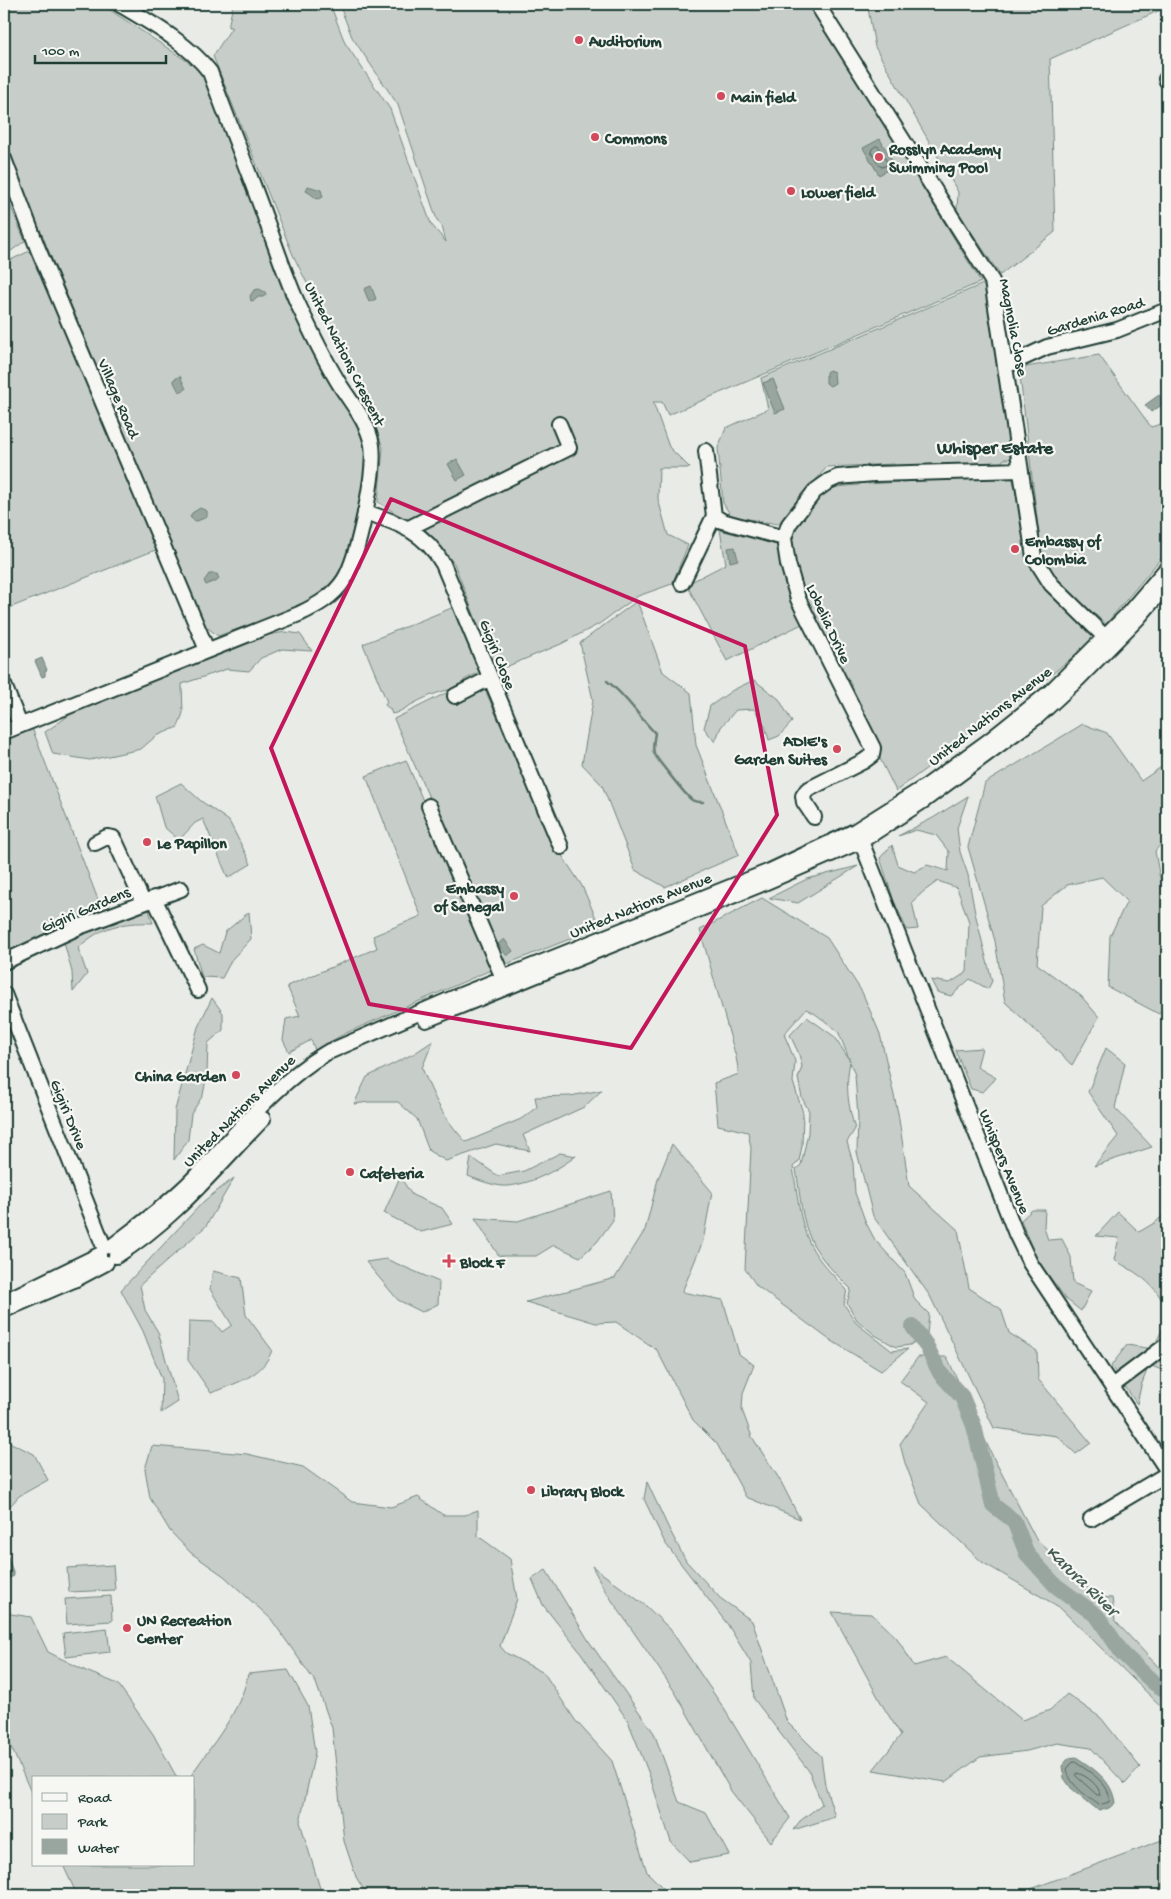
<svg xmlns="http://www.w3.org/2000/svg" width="1171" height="1899" font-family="'Gochi Hand',sans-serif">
<rect width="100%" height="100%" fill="#e9ebe7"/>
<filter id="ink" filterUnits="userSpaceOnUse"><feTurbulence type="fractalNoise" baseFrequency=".02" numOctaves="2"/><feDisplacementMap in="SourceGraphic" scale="10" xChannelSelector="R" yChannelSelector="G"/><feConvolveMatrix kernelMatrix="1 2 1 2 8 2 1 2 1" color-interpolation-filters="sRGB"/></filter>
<g filter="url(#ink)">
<path fill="#c7cec9" stroke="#73867e" d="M4,4H101L205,73L279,271L366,433C368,464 363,490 355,520C350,541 345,570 329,586C306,609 249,624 218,636L203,624L4,143Z
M235,4H330L345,43L390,109L431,224L446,242L442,226L437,220L398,105L352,37L339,4H809L820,15L827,32L981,282L668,415L662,402H653L669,447L690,468H659L658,499L668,535L688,545L672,584L638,596L599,624L561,644L496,671L454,563L421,529L378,502L383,448L367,403L293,255L213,56L232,27H228L233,5Z
M865,4H1167V7L1050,59L1055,232L1000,275L957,210L958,192L875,47L868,8Z
M4,190L25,241L4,256Z
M34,249L158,549L4,610V263Z
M983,284L985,288L1004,413L1008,422L1013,448L1010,452L1011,459H1004L1000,464L894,470V464L827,467L778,524L731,516L723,503L718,448L726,428L768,409L761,378Z
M1099,355L1151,427L1167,422V551L1106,624L1058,582L1041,552L1019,368Z
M1012,475L1028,551L1041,583L1095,638L1045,680L896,791L801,599L787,537L820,493L836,487L859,485L862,481L871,480L868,484Z
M720,530L777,545L788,590L802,624L727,661L689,589V583L726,564Z
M637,601L663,672L691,693L696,745L739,855L665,887L635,870L602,785L582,764L593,700L580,643Z
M454,607L480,672L464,680L463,685L480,678L548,834L582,886L600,927L504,965L394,719L454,689C439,691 423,698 409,706C403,709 399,713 392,714L390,709L385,705L387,702L363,644Z
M286,632L300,634L312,651L282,649L261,658L249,671L227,669L182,684L183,713L178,727L156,736L141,749L90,760L53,754L45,732L74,712L119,690L248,638Z
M754,680L779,699L792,722L779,736L769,740L765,726L754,709L736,710L721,727L715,742L704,728L710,706L733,690Z
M1083,724L1107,733L1141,781L1167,763V837L1155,851L1160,879L1167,886V1004L1159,1014L1108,987L1110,936L1127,901L1102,877L1067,885L1041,906L1037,964L1081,996L1099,1017L1072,1065L1005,1002L995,941L968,847L985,783Z
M32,728L102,910L95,914L148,907L153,923C121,922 102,926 78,948L87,974L73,992L72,972L61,931L4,955V740Z
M406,760L493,969L346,1033L315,1050L311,1040L289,1052L283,1040L286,1019L300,1016L287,986L377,948L373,936L421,916L366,776Z
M181,783L201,801L229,821L251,864L228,878L203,819L195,823L179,840L164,827L155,796Z
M968,796L957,828L960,852L968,875L975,913L992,981L988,989L970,979L951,996L937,992L931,980L950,983L967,972L969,922L957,888L938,881L923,892L912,902L918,929L907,930L894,901L880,858L892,845L898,865L914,872L927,865L948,871L949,852L936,835L916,830L898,836L933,818Z
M858,866L798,903L769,898L807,879Z
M762,898L827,938L862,992L880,1034L898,1113L909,1186L958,1230L969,1288L1001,1309L1009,1333L1037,1351L1038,1379L1091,1443L1076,1454L1057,1436L994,1428L930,1296L873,1216L857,1152L858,1118L855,1075L850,1062C845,1085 848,1106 855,1129L847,1142L853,1163L855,1193L866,1223L875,1240L905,1273L915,1300L929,1314L927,1334L910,1345L896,1347L875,1335L857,1320L847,1303L851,1289C837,1275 823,1262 813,1244C801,1222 800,1193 796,1169L801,1165L808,1133L809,1111L802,1098L798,1078L802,1067L799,1054L790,1035L807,1017L835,1037L850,1061L838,1031L814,1013L806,1009L784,1034L795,1061L793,1082L803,1113L802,1146L799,1161L793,1167C797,1192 799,1221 810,1244C818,1261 834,1276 847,1290L844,1304L856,1323L892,1351L908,1349L881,1371L827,1338L757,1286L745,1269L751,1148L748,1132L718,1125L714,1083L739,1074L736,1057L700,930Z
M249,912L251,939L232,959L222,978L202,977L194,949L203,945L219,953L225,932Z
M212,998L223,1013V1030L208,1043L207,1074L203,1095L191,1114L188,1140L174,1160L175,1110L198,1027Z
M433,1041L422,1068C435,1100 442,1116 466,1142L521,1119L537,1107L535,1097L570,1096L602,1090L584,1107L523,1135L530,1151L496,1144L446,1161L429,1151L417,1119L398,1102H369L354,1104L367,1077L415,1053Z
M982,1048L977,1067L996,1078L983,1092L971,1089L955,1050Z
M1106,1048L1125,1063L1115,1108L1152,1147L1094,1166L1118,1136L1088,1092Z
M672,1144L712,1192L703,1241L682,1292L723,1300L739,1354L754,1365L743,1393L742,1410L752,1437L780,1480L800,1519L746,1497L717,1444L693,1420L657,1350L616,1322L596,1323L526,1302L615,1278L645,1230L658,1179Z
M560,1153L576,1156C557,1170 534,1183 509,1186C496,1187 481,1181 468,1176L471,1157L498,1176L524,1171Z
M400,1177L412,1195L442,1208L453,1224L421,1232L384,1213Z
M234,1178L206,1226L140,1285L145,1310L158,1332L178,1402L161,1413L162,1379L143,1331L121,1290L204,1201Z
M611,1191L613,1220L597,1242L580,1257L554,1245L536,1256H499L475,1218L518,1221Z
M1032,1210H1045L1044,1227L1048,1240L1062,1239L1071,1257L1073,1283L1091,1291L1081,1311L1066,1299L1034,1255L1021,1220Z
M1118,1212L1139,1232L1156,1222L1164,1214L1167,1220V1372L1149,1365L1141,1386L1137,1404L1111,1366L1127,1345L1153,1349C1156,1341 1167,1323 1166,1316C1164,1288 1136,1272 1114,1260L1119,1238L1096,1236Z
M386,1259L439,1282L438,1304L422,1312L398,1300L366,1262Z
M213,1271L241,1278L246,1315L272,1350C263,1377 235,1383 211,1393L188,1360L189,1321L214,1322L222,1332L232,1325L210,1289Z
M918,1357H947L992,1455L1036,1539L1098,1597L1112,1598L1115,1621L1167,1676V1712L1059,1607L982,1562L921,1504L905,1463L900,1444L929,1402L900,1381Z
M4,1441H7L34,1454L48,1480L19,1496L4,1513Z
M152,1446L247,1454L303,1467L352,1502L391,1507L418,1497L443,1515H465L478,1510V1536L510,1559L517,1599L500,1646L506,1653L544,1673L575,1720L612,1761L647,1872L670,1895H367L356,1877L344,1841L332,1728L316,1683L271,1619L224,1576L191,1553L170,1531L150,1498L145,1469Z
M647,1482L668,1527L686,1561L720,1598L752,1621L787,1722L821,1756L825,1785L835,1817L793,1830L800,1821L822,1804L809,1771L754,1699L751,1663L728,1625L665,1543L644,1499Z
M113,1565L115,1590L69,1592L67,1568Z
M592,1566L646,1606L670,1629L723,1707L790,1818L771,1842L731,1791L675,1692L604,1589Z
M546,1570L590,1643L654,1733L679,1802L706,1813L729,1855L690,1862L671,1842L649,1774L628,1721L581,1653L543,1605L532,1579Z
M111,1596L112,1621L67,1624L65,1599Z
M4,1604L11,1614L31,1617L48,1652L86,1671L118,1684L153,1734L177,1778L190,1777C211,1745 241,1712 248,1674L288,1670L308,1706L315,1752L300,1822L322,1895H77L63,1865H194V1778H34V1799L4,1731Z
M832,1612L872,1614L897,1638L914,1666L946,1657L1022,1720L1050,1710L1067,1694L1101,1718L1140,1767L1125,1784L1091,1748L1057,1743L1027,1751L980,1757L946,1782L873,1770L901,1735L884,1708Z
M107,1628L110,1652L66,1657L63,1633Z
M1167,1838V1895H1015Z"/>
<path fill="#99a6a0" stroke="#687c75" d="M880,139L895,166L879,175L863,148Z
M308,186L321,190L323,197L319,199L315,198L311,194L306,191Z
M371,286L376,299L369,302L364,289Z
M259,289L265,292L266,295L263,297H258L255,300L251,301L250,296L254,290Z
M829,370L834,372L835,383L830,386L826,383V372Z
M180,376L186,389L179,392L173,380Z
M773,379L785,409L775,413L763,383Z
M1159,395L1165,403L1151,412L1145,405Z
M457,459L466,475L457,480L448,464Z
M200,508L207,511V517L197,521L193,520L190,517L192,513Z
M735,547L738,560L730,562L728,548Z
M209,574H217L219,579L216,582H212L206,585L204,581Z
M42,658L47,670L45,671V676L42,677L35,661Z
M504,939L513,951L507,956L498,944Z
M4,1544L14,1576L4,1580Z
M1076,1757C1094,1769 1112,1780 1115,1803L1109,1808L1099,1811L1071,1788L1064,1778L1062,1766L1069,1758Z"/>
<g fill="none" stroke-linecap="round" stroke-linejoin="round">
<path stroke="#50675f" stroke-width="1" d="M876,146L879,147L887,162V165L882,167L880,166L871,152L872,149Z
M1075,1762C1088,1771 1112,1784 1109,1802L1099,1805C1087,1796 1069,1785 1067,1769L1072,1763Z
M1077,1773C1086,1775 1100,1786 1100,1795H1097L1076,1776Z"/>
<path stroke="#687c75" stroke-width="2.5" d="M607,681C627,696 638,716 655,733C654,740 652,746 654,753C655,757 687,797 692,800C695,802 699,802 703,802"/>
<path stroke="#99a6a0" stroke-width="16" d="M913,1327L926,1345L940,1373L962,1397L974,1426L993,1505L1014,1521L1027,1554L1055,1585L1097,1616L1123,1654L1154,1683L1167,1691"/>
<g stroke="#1f3d34" stroke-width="18">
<path id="minor" d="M817,4L992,281L1034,557L1051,584L1110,642
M1166,79L1167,81
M4,159L38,249L207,650
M1006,366L1047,347L1117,330L1167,310
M706,451L714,516L722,521L784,538
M365,512C399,523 425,532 443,564L561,847
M407,529L569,448L559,424
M682,583L714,516
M4,685L20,725
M455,696L490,678
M4,732L299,614C316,606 333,597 344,580C358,558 376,472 372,445C368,422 352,404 340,385C324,359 310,330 297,302C285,275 276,247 266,220C248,170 228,121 210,72C188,43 149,22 119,4
M429,806L503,978
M814,817L804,802L803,796L807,790L864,761L872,755L873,748L798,599L788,564L784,538L789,524L815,491L829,481L838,477L874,474L1021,470
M857,833L861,841L1016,1234L1030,1263L1167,1470
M95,843L107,837L113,838L116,843L143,902
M154,898L198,990
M4,962L79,927L181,889
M4,994L104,1247
M426,1020L757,886L861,841L923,801L1038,716L1078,679L1138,618L1167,584
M111,1247C138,1226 169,1204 193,1179C235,1136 274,1084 326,1053L458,996L770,871L855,831L928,785L990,740L1050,692L1126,616L1167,568
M116,1256C174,1220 216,1167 263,1119
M9,1299L99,1255
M4,1310L76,1279L106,1263
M1112,1386L1164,1347
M1091,1519L1167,1474"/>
</g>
<use href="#minor" stroke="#f6f6f2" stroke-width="14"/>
</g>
</g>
<path fill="none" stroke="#c2185b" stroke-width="4" stroke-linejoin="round" d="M391,499L745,646L777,815L631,1048L369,1004L271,748Z"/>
<g fill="#d1495b" stroke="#f6f6f2" stroke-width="2">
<circle cx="579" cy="40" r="5"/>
<circle cx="721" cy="96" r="5"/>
<circle cx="595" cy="137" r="5"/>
<circle cx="879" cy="157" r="5"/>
<circle cx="791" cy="191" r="5"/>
<circle cx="1015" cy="549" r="5"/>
<circle cx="837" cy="749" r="5"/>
<circle cx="147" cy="842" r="5"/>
<circle cx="514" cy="896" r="5"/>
<circle cx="236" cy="1075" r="5"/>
<circle cx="350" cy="1172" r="5"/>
<path d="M446.5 1253.5h5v5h5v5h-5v5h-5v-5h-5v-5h5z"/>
<circle cx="531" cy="1490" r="5"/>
<circle cx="127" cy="1628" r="5"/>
</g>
<g text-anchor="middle" stroke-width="4.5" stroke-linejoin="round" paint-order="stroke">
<g font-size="16" font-weight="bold" fill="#1f3d34" stroke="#f6f6f2" text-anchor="start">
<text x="589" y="46">Auditorium</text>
<text x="731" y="102">Main field</text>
<text x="605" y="143">Commons</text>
<text x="889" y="154">Rosslyn Academy<tspan x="889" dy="18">Swimming Pool</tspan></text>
<text x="801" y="197">Lower field</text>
<text x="1025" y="546">Embassy of<tspan x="1025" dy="18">Colombia</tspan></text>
<text x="827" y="746" text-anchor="end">ADIE's<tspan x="827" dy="18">Garden Suites</tspan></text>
<text x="157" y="848">Le Papillon</text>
<text x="504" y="893" text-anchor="end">Embassy<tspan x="504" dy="18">of Senegal</tspan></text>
<text x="226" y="1081" text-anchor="end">China Garden</text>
<text x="360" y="1178">Cafeteria</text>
<text x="460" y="1267">Block F</text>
<text x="541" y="1496">Library Block</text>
<text x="137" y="1625">UN Recreation<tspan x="137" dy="18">Center</tspan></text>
</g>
<g font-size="16" fill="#1f3d34" stroke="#f6f6f2">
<text transform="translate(1095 315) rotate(-17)" y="6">Gardenia Road</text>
<text transform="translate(1015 327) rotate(79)" y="6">Magnolia Close</text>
<text transform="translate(346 353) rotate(63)" y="6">United Nations Crescent</text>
<text transform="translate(120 398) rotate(67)" y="6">Village Road</text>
<text transform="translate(830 623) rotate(65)" y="6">Lobelia Drive</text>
<text transform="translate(499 654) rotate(68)" y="6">Gigiri Close</text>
<text transform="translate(989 715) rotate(-38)" y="6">United Nations Avenue</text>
<text transform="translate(640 904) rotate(-22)" y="6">United Nations Avenue</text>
<text transform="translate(85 908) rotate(-23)" y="6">Gigiri Gardens</text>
<text transform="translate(238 1110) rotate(-45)" y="6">United Nations Avenue</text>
<text transform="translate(70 1114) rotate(68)" y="6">Gigiri Drive</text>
<text transform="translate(1006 1161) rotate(68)" y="6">Whispers Avenue</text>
</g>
<g font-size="18" font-weight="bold" fill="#1f3d34" stroke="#f6f6f2">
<text x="995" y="453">Whisper Estate</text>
</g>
<g font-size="18" font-style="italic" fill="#445c54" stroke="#f6f6f2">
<text transform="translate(1083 1580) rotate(44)" y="6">Karura River</text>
</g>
</g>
<rect width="1171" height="1899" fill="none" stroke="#f6f6f2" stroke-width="20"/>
<rect x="10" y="10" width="1151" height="1879" fill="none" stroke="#1f3d34" stroke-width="2" filter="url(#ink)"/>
<rect x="32" y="1776" width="162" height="90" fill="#f6f6f2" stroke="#a0aca6"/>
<rect x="42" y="1793" width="25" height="8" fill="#f6f6f2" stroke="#a0aca6"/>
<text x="78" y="1802" font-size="15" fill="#1f3d34">Road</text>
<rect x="42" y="1814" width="25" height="15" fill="#c7cec9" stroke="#a0aca6"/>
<text x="78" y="1826" font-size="15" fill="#1f3d34">Park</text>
<rect x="42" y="1839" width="25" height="15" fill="#99a6a0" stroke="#a0aca6"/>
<text x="78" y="1852" font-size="15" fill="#1f3d34">Water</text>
<path d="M35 55v8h131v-8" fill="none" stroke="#1f3d34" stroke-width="2.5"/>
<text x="42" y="55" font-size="15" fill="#1f3d34" stroke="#f6f6f2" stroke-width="4" paint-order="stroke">100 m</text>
</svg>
